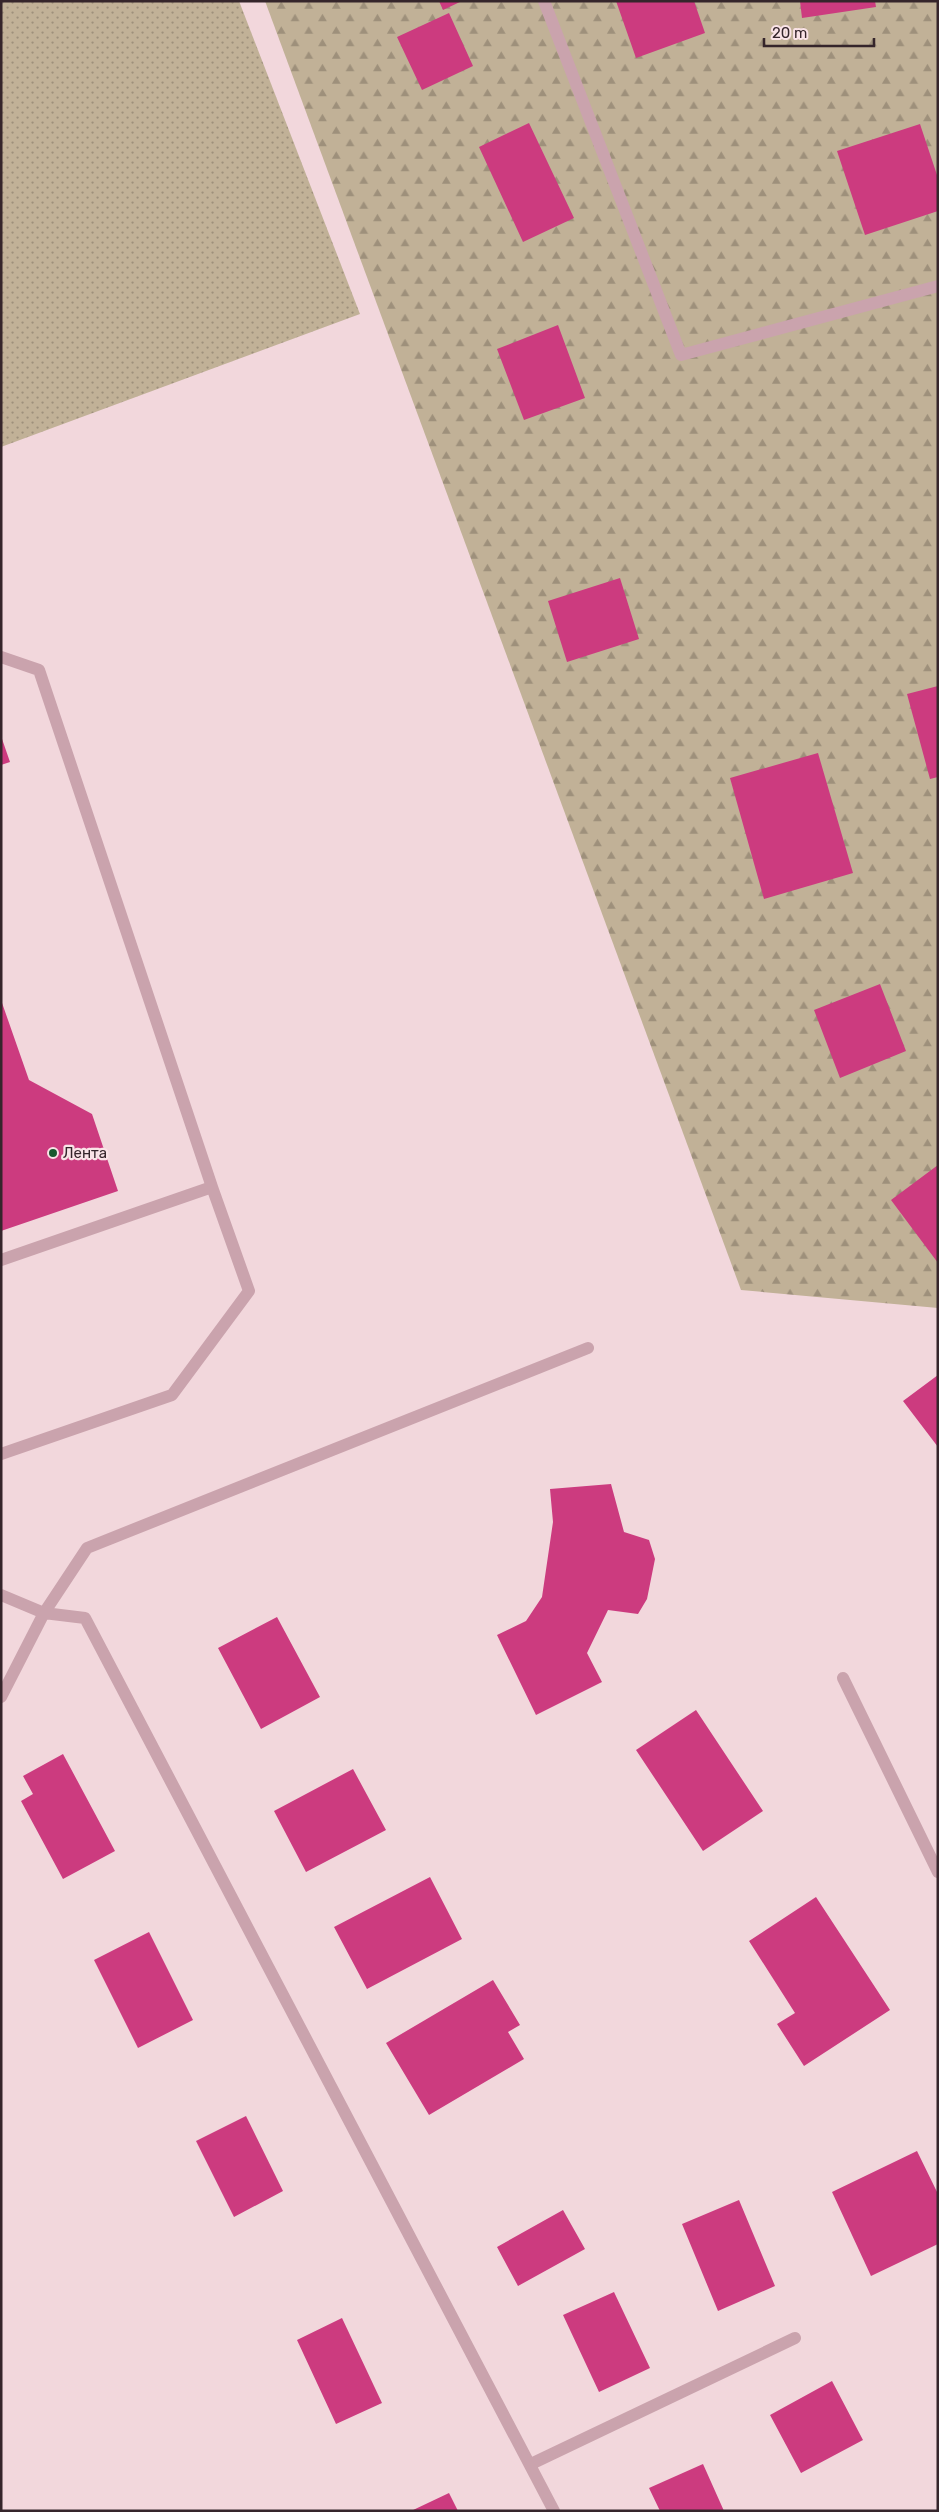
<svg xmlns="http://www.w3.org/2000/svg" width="939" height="2512" font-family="Rubik,sans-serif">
<defs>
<pattern id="grass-dots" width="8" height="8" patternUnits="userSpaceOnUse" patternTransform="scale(1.25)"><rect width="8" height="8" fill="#c1b197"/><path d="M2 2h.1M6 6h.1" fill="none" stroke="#9e907b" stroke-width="1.8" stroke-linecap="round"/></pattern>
<pattern id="forest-firs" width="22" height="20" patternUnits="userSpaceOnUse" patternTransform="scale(1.25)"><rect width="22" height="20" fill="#c1b197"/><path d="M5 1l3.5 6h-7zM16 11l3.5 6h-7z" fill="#9e907b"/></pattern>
</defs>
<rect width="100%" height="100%" fill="#f2d7dc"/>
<path fill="url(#grass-dots)" d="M1,1H239L360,314L1,447Z"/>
<path fill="url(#forest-firs)" d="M265,1H938V1308L741,1290Z"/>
<path fill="#cc3b7f" d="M439,1H462L443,10Z
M616,1H694L705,33L636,58Z
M800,1H875L876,7L802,18Z
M449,13L473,66L422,90L397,37Z
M529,123L574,218L523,242L479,147Z
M920,124L938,178V211L865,235L837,151Z
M558,325L585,398L524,420L497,349Z
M620,578L639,639L567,662L548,601Z
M938,686V777L930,779L907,694Z
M1,736L10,762L1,765Z
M818,753L853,873L764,899L730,778Z
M880,984L906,1051L840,1078L814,1010Z
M1,1000L29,1080L92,1114L118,1191L1,1231Z
M938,1165V1263L891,1200Z
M938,1375V1447L903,1401Z
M611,1484L624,1532L649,1540L655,1559L647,1599L638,1614L608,1610L587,1653L602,1682L536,1715L497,1635L526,1621L542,1597L553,1522L550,1489Z
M277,1617L320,1697L261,1729L218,1648Z
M696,1710L763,1811L703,1851L636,1750Z
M63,1754L115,1851L63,1879L21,1801L33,1794L23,1776Z
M353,1769L386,1830L306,1872L274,1811Z
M430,1877L462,1939L367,1989L334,1927Z
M816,1897L890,2010L804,2066L777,2024L795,2013L749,1941Z
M149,1932L193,2020L138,2048L94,1960Z
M493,1980L520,2025L508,2032L524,2059L429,2115L386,2043Z
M246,2116L283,2191L234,2217L196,2141Z
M917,2151L938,2194V2244L871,2276L832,2192Z
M739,2200L775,2286L718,2311L682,2224Z
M563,2210L585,2249L518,2286L497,2247Z
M614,2292L650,2368L599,2392L563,2315Z
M342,2318L382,2403L336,2424L297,2340Z
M832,2381L863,2440L801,2473L770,2415Z
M703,2464L724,2511H660L649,2488Z
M449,2493L458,2511H411Z"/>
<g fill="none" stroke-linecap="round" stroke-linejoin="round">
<path stroke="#caa3ad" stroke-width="12" d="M1,657L39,670L212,1187
M1,1260L212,1187L249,1291L172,1395L1,1454
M1,1595L44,1613L87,1548L588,1348
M843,1678L938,1872
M1,1697L44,1613L85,1618L554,2511
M531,2464L795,2338"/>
<path stroke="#caa3ad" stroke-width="12" d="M544,1L681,355L938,286"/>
</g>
<circle fill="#19582f" stroke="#fae3e7" stroke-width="2" cx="53" cy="1153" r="5"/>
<g text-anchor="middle" stroke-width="4.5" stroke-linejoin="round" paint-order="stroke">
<g font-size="15" fill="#35252b" stroke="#fae3e7" text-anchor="start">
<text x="63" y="1158">Лента</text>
</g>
</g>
<rect width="939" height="2512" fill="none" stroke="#35252b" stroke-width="5"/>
<path d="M764 38v8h110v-8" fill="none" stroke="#35252b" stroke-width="2.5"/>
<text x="772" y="38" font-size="15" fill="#35252b" stroke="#fae3e7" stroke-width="4" paint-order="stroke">20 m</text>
</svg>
